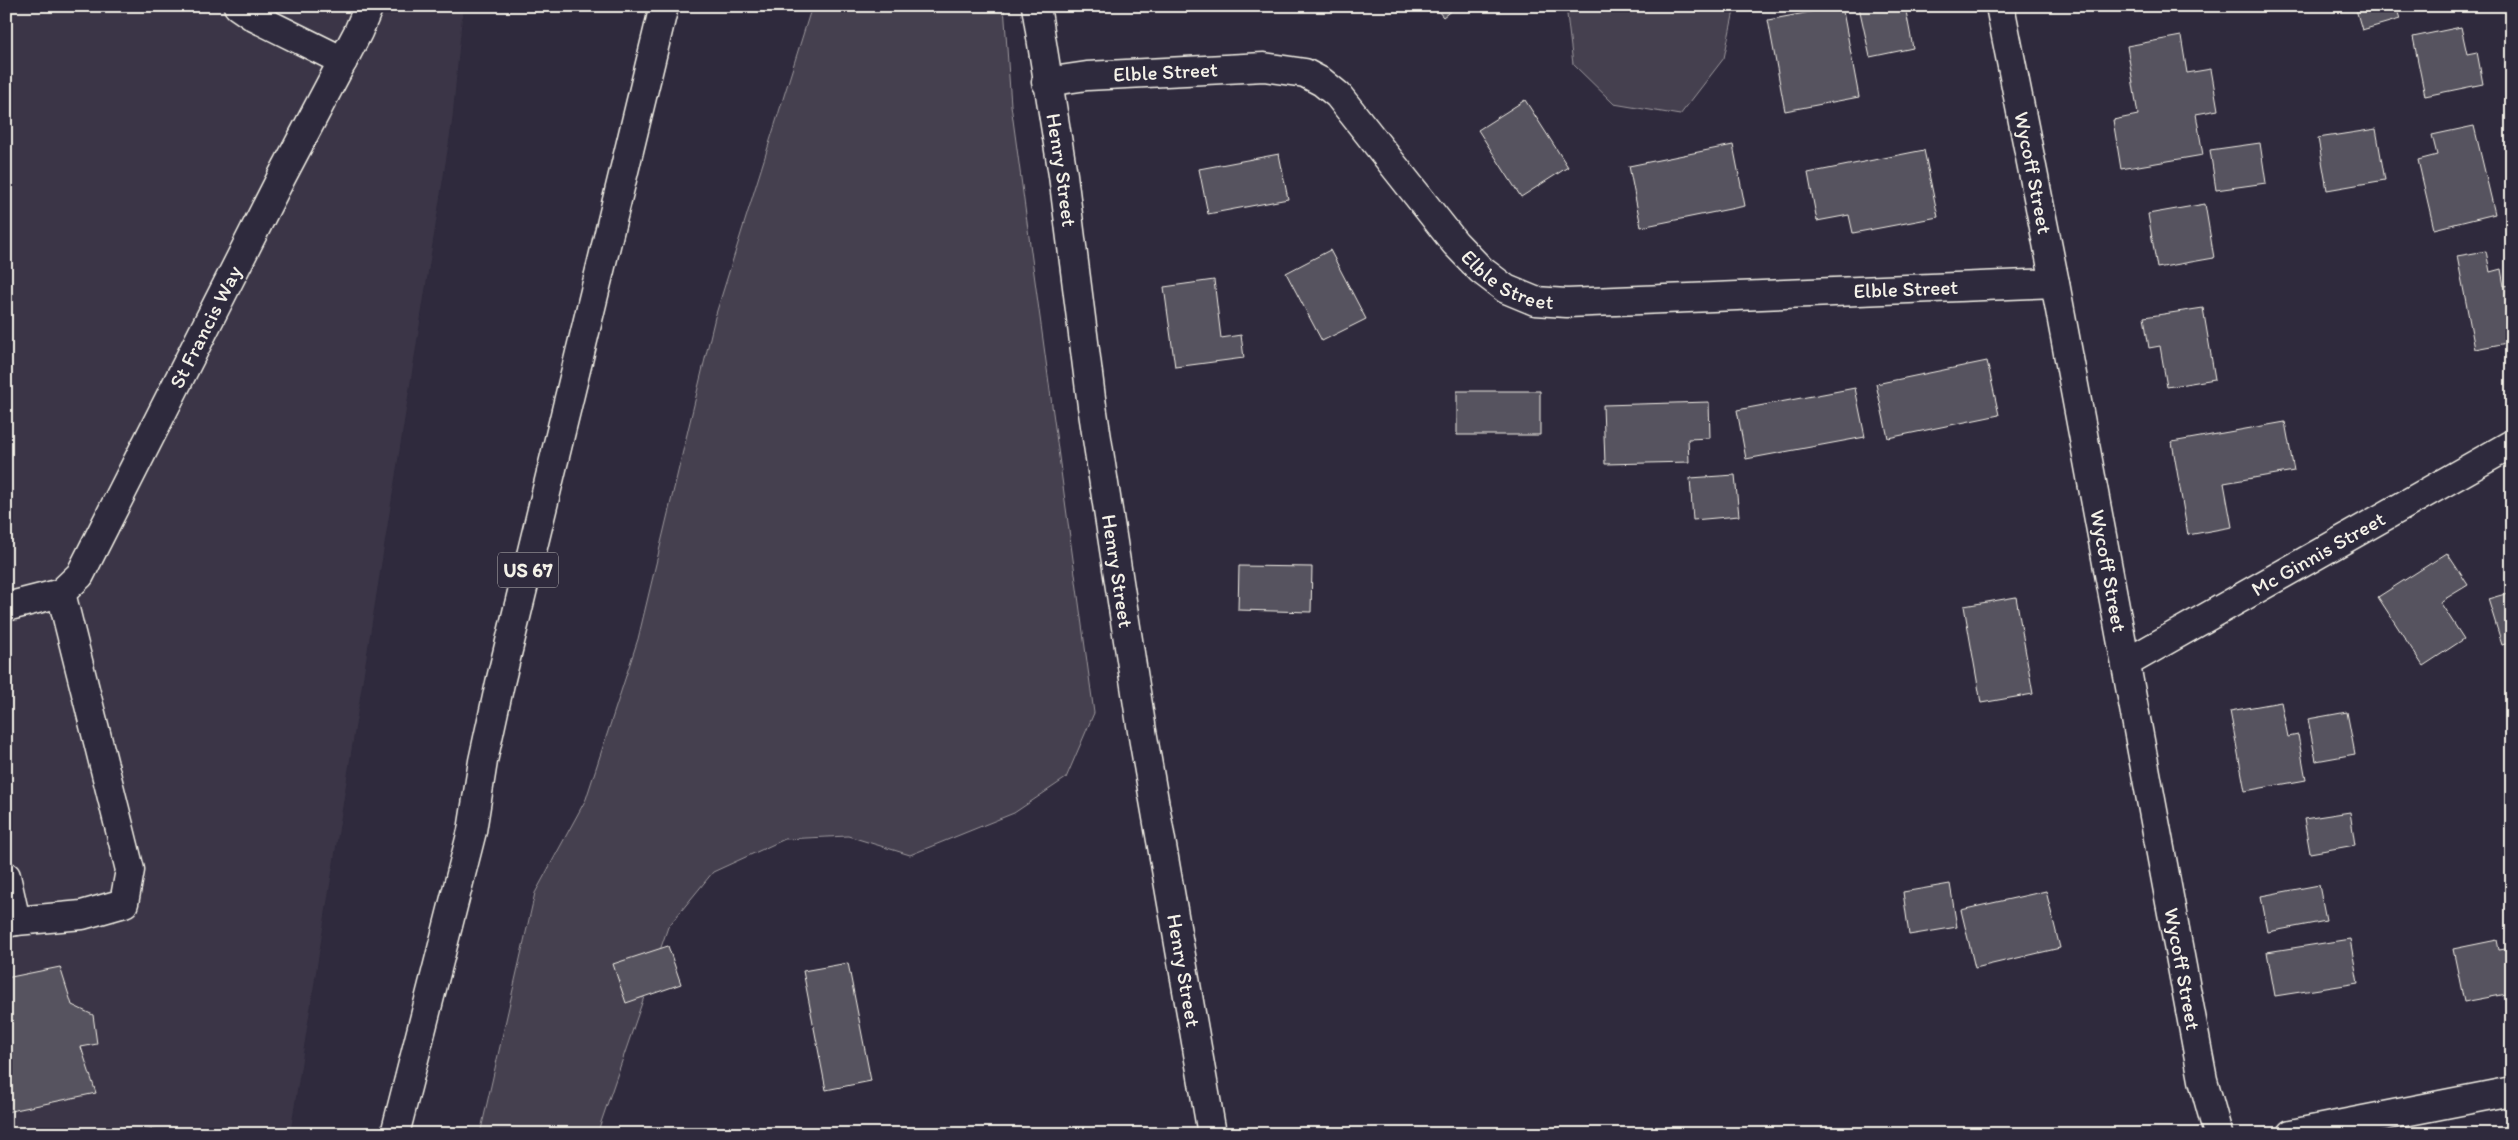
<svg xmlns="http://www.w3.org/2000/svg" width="2518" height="1140" font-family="Itim,sans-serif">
<rect width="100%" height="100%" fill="#2f2a3d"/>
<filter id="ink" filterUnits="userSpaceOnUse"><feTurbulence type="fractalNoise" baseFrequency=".02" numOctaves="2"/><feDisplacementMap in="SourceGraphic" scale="10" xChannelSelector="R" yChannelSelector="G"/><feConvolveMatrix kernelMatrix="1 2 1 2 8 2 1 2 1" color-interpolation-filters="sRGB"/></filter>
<g filter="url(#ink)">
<path fill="#3b3647" d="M6,6H463L452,122L290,1134H6Z"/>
<path fill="#454050" stroke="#9c989c" d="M812,6H1004L1011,105L1094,713L1066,778L1014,813L910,855L848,836L785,839L713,872L668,927L597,1134H480L535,893L586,799L638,639L715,317Z
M1566,6H1735L1724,58L1680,115L1614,104L1573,64Z"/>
<path fill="#56525f" stroke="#f4f1e8" d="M1434,6H1457L1443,17Z
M1842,6L1859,97L1785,111L1768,20Z
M1905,6L1913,48L1870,57L1859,7Z
M2355,6H2396L2400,19L2362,30Z
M2461,27L2467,54L2477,52L2483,84L2425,96L2413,37Z
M2181,36L2187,73L2211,69L2218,110L2196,114L2203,155L2121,169L2113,120L2138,115L2127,46Z
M1525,100L1568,167L1521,197L1478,130Z
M2474,126L2495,214L2434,229L2418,160L2437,155L2432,135Z
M2376,129L2385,180L2327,190L2318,138Z
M2260,143L2266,183L2216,190L2210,150Z
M1733,145L1745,206L1641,227L1629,166Z
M1924,150L1938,217L1853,233L1849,215L1817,221L1808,173Z
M1279,154L1288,199L1208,214L1199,169Z
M2205,204L2214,258L2157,268L2148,214Z
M1330,250L1366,319L1322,341L1286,273Z
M2486,251L2490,272L2501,269L2504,286L2512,285V342L2475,349L2457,256Z
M1214,280L1221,338L1241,335L1244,358L1175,367L1164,287Z
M2203,308L2215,379L2167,387L2160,346L2149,348L2144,317Z
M1987,361L1999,415L1888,438L1876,384Z
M1855,388L1865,437L1746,459L1737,410Z
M1457,391H1540V435H1457Z
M1709,402L1710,438L1688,439L1689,462L1605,464L1603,405Z
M2285,422L2294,471L2224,483L2232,527L2188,535L2172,442Z
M1735,475L1739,516L1693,520L1690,478Z
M2447,553L2468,585L2440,602L2464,639L2423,666L2378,597Z
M1239,566L1312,567L1311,612L1238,610Z
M2512,592V641L2502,644L2488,599Z
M2016,597L2033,694L1981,703L1964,606Z
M2281,702L2288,737L2298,735L2306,780L2245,791L2230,711Z
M2347,712L2355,754L2316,761L2308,719Z
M2350,812L2355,845L2310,853L2304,819Z
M1950,884L1957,927L1909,935L1903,892Z
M2319,885L2326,921L2268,932L2261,896Z
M2046,891L2060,948L1975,968L1961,910Z
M2350,939L2358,983L2275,996L2267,952Z
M2497,940L2499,950L2512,948V993L2464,1002L2453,949Z
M668,946L681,984L626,1003L613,964Z
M848,963L871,1081L826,1090L803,971Z
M60,967L72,1005L93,1015L97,1044L81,1047L96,1093L6,1112V978Z
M155,1129L156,1134H135Z"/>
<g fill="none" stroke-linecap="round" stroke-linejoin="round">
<g stroke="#f4f1e8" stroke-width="31">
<g id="minor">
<path d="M238,6L254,17L343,61"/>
<path id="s1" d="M1036,6L1063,175L1092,406L1142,731L1212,1134"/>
<path id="s2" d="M2000,6L2055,283L2203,1080L2218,1134"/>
<path id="s3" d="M1046,82L1087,76L1264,67L1305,73L1322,82L1338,95L1455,243L1481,270L1506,289L1535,301L1567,303L2055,283"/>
<path id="s4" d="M6,607L61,593L80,575L281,178L358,32L369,6"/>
<path id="s5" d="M2126,663L2512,444"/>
<path d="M6,876L16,921L6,923"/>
<path d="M16,921L82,915L124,903L130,870L61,593"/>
<path d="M2291,1134L2512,1091"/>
</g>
</g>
<g stroke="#f4f1e8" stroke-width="31">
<path id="highway" d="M395,1134L472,831L483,761L500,683L664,6"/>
</g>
<use href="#minor" stroke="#2f2a3d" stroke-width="28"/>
<use href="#highway" stroke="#2f2a3d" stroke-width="28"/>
</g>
</g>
<g text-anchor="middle" stroke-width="5" stroke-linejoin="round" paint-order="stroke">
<rect fill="#2f2a3d" stroke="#b9b5b5" stroke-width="1" x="498" y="552.5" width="60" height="35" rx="4"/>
<g font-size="20" font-weight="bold" fill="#f4f1e8">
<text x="528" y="577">US 67</text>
</g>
<g font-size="21" fill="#f4f1e8" stroke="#2f2a3d">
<text dy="7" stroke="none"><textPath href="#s3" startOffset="120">Elble Street</textPath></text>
<text dy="7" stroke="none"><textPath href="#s1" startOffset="166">Henry Street</textPath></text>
<text dy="7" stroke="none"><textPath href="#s2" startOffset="170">Wycoff Street</textPath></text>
<text dy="7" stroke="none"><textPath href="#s3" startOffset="555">Elble Street</textPath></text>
<text dy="7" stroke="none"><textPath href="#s3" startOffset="960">Elble Street</textPath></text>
<text dy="7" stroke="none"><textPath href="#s4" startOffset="361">St Francis Way</textPath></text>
<text dy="7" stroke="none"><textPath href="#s5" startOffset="221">Mc Ginnis Street</textPath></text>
<text dy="7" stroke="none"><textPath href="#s2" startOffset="575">Wycoff Street</textPath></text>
<text dy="7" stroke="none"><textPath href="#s1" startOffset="571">Henry Street</textPath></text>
<text dy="7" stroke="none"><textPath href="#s2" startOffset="980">Wycoff Street</textPath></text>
<text dy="7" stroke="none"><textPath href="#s1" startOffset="976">Henry Street</textPath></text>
</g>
</g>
<rect width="2518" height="1140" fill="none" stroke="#2f2a3d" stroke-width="25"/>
<rect x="12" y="12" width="2493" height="1115" fill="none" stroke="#f4f1e8" stroke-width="2" filter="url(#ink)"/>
</svg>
